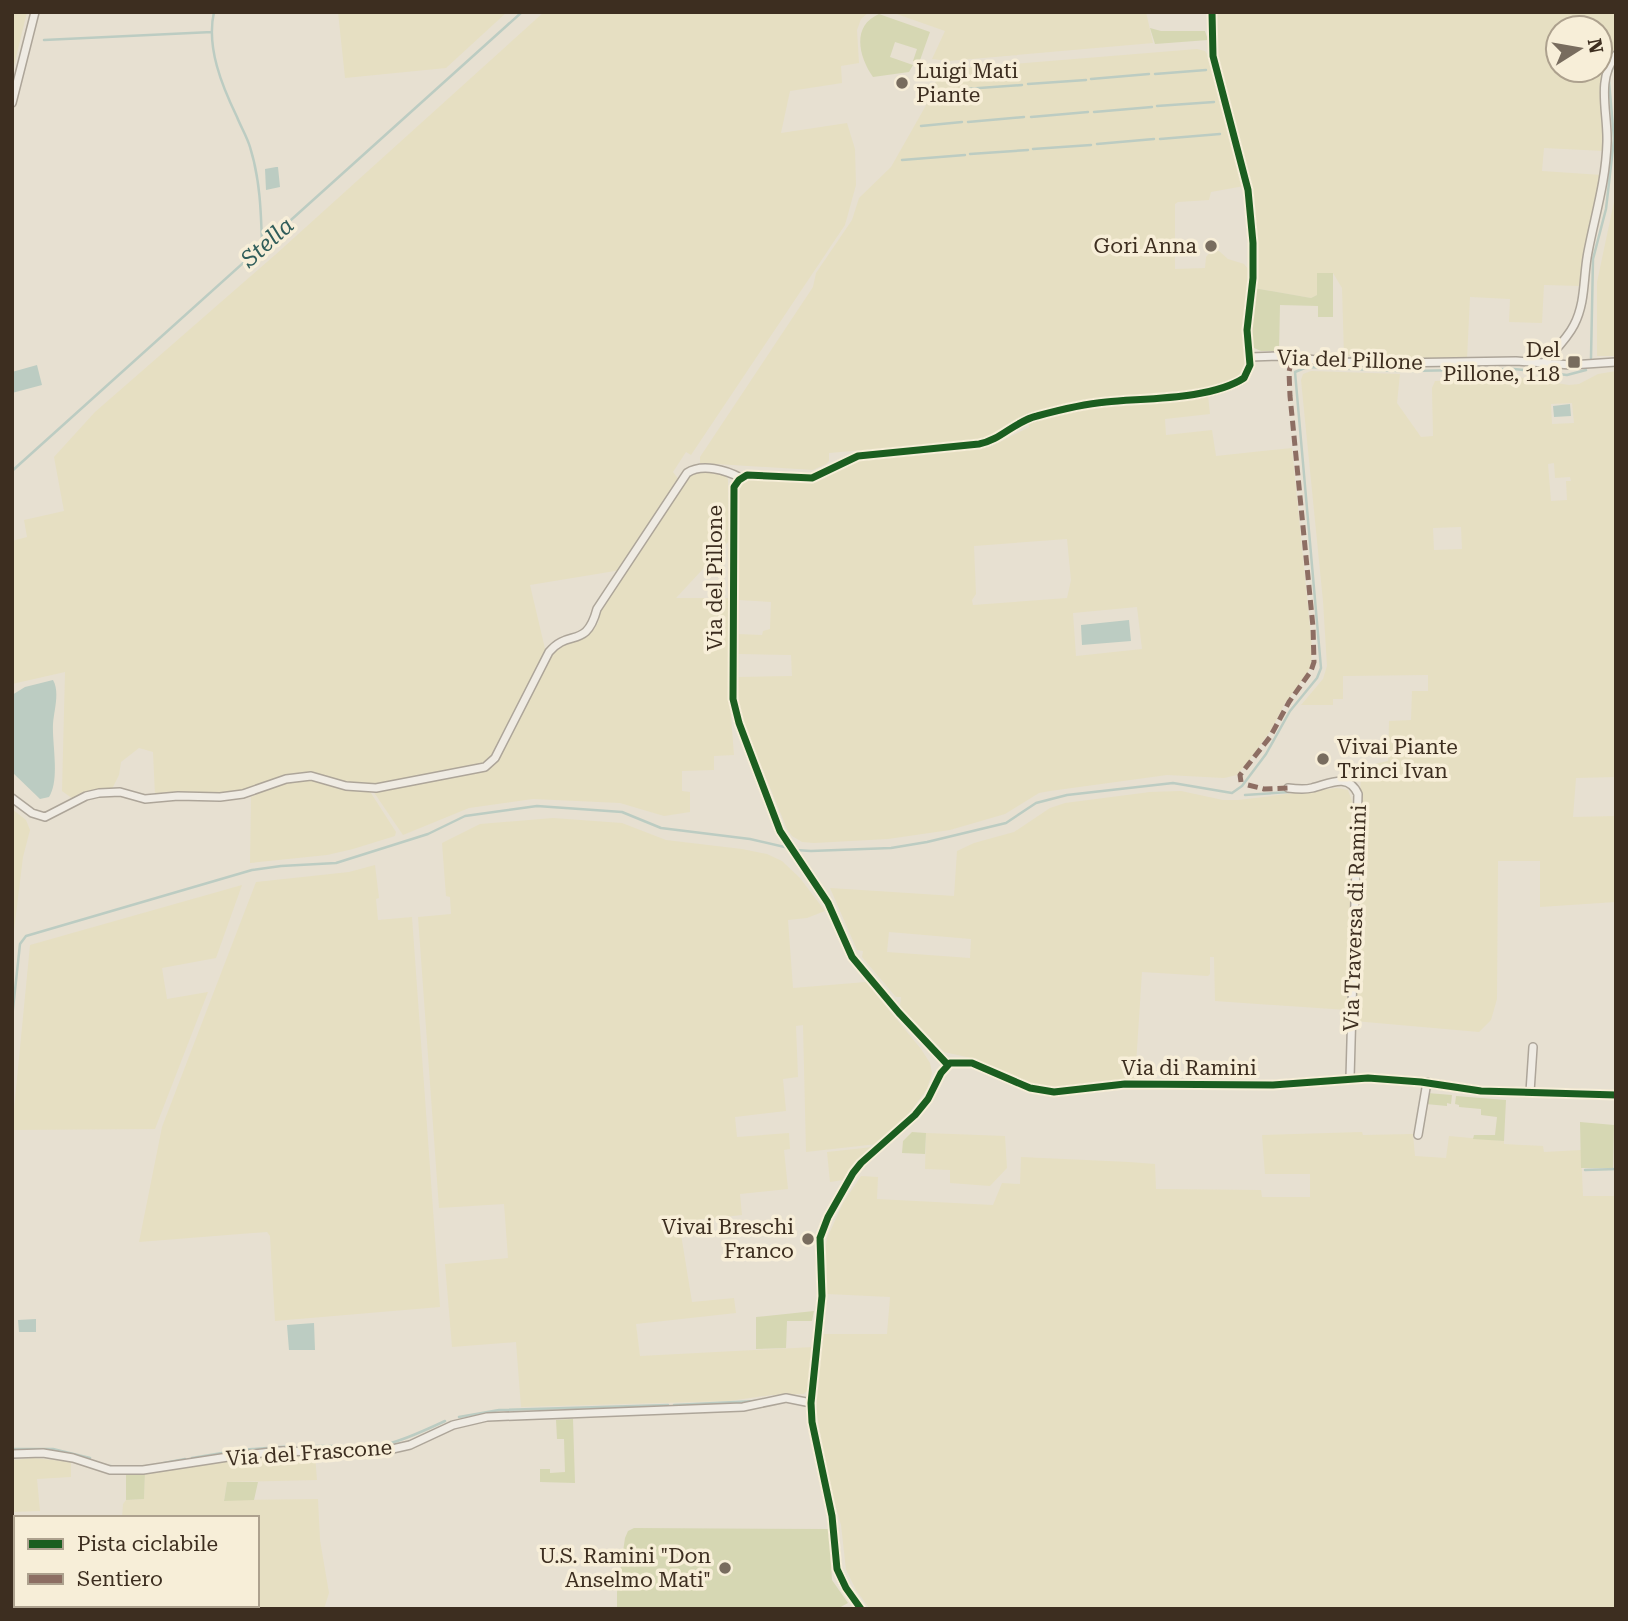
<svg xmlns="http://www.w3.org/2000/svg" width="1628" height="1621" font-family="'Roboto Serif',serif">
<rect width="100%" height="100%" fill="#e7e0d1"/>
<path fill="#e6dfc2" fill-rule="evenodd" d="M12,12H27L12,74Z
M338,12H507L446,68L345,78Z
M544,12H869L861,19L857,30L859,63L841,66L842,83L790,91L781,133L847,123L855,149L856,185L845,225L691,455L686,452L673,472L679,480L621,570L530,585L546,653L493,754L486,762L477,766L378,785L348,783L305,772L285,775L249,789L230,793L155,795L153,752L139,748L121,762L119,775L112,789L89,791L73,799L62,791L65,672L12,684V541L27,537L24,520L64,511L54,457L95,412L275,255Z
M891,12H1146L1153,43L949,61L932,59L945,31Z
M1216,12H1616V51L1607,63L1602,80L1604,151L1544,148L1542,171L1602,175L1581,286L1544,285L1542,323L1509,322L1510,299L1470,297L1467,359L1344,356L1342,288L1333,273H1317V295L1311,298L1254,288L1256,252L1253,202L1217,59ZM1558,28H1600V70H1558Z
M1197,49L1205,51L1210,58L1244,186L1211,192L1209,200L1178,202L1175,204V269L1205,268L1206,257L1213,249L1219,251L1228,259L1244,264L1248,269L1243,333L1245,363L1243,370L1236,378L1193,391L1103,399L1029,413L1021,417L1002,432L985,440L829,453V461L826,464L813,470L700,463V457L813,287L816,273L852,220L859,198L891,167L929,100L940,70Z
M1616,185V356H1597V282L1614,202Z
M1311,371L1400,374L1397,403L1421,437L1433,436L1432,388L1435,381L1517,377L1569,385L1579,384L1598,374L1616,371V777L1576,778L1573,817L1616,816V902L1540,907V861H1498L1497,999L1491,1020L1479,1032L1354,1021L1361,767L1388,761L1389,721L1411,720L1412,691H1428V675L1343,676V699H1333V705H1301L1323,679L1327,666L1323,601L1301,380L1303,374ZM1572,403L1574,423L1552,424L1551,404ZM1554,463L1555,478L1570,477L1571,481H1566L1567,500L1551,501L1548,464ZM1461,527L1462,549L1434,550L1433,528Z
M1208,395L1210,414L1165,419L1166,435L1212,430L1216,456L1292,448L1312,647L1311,666L1306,675L1285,703L1271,730L1251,758L1237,775L1224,778L1167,775L1050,791L1039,793L1005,814L950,830L888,839L814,843L802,842L792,836L787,829L739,712L737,677L792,676L791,655L737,654V634L762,635L763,631L770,629L771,602L738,600V495L742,483L753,478L816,482L847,465L858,461L990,447L1029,427V422L1035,419L1090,408ZM1067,539L1071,580L1067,598L973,605L972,600L976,594L974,546ZM1137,607L1142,649L1076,656L1073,613Z
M709,471L724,474L728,479L729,541L676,598H728V678L734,755L714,756V770L682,771V791L690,792V812L664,816L620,803L533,799L469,808L403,835L373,791L476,773L493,766L550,656L557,648L584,638L593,630L598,623L602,606L688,475L695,472Z
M305,778L369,790L396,832L395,836L353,849L327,855L250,863L251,797L281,783Z
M1337,788L1348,790L1353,804L1347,1010L1215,1001L1214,957H1210V974L1208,976L1142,972L1135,1080L1109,1082L1064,1089L1041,1087L971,1058L944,1052L900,1006L901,997H896L862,957L863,951L857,950L830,888L954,896L957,851L974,843L1014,832L1050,808L1065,803L1150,792L1181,791L1223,800H1238ZM889,932L971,939L970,958L887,952Z
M12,809L26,820L30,830L23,857L12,947Z
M553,818L622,823L666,840L742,849L767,854L782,861L800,878L825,911L807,918L788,920L793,988L866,982L921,1049L930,1063L932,1073L927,1089L907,1116L877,1144L806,1152L803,1025L796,1026L798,1077L783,1079L786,1111L735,1117L737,1137L789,1133L790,1149L784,1150L788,1189L740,1194L742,1215L679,1222L692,1302L734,1298L736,1313L636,1324L640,1356L813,1347L808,1390L804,1394L772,1395L729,1401L521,1407L516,1342L452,1347L445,1264L508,1258L504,1204L439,1208L418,917L451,914L450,897L446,896L442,843L480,824Z
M375,865L379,898L376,899L378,920L412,917L440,1307L275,1321L270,1236L267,1232L139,1242L162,1127L256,882L349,872Z
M242,885L216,958L162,968L167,999L208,992L155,1129L12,1130L30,945Z
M1362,1132L1363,1135L1413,1134L1415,1156L1446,1158L1449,1136L1504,1141V1144L1543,1146L1544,1152L1581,1150L1583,1196H1616V1609H870L856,1590L846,1570L841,1525L829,1483L816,1410L822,1334H887L890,1297L827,1294L825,1253L827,1238L843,1203L861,1176L878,1177L877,1199L993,1205L1002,1183L1020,1184L1021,1157L1129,1162L1155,1164L1156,1189L1261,1190L1262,1197H1310V1174H1265L1262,1135Z
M926,1133L1005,1136L1007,1168L990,1186L950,1183V1170L925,1169Z
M873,1147L843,1180L830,1182L827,1152Z
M307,1454L315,1455L317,1480L227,1482L224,1500L318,1499L320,1540L329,1593L324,1609H12V1520H16V1605H257V1518H122L123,1504L126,1500L144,1499L145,1474L241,1459Z
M34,1458L71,1462V1477L37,1479L40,1511L12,1512V1460Z"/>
<path fill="#d6d7b3" d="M879,14L930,32L919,63L913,61L917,49L895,42L890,57L913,65L909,72L873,77C859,57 851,26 879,14Z
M1150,28L1161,31H1205L1208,40L1155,44Z
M1317,273H1333V317H1318V306L1280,305L1279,351H1261L1254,348L1250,329L1254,288L1311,298L1317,295Z
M1427,1093L1452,1095L1451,1104L1447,1103V1106L1426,1104Z
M1456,1096L1506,1100L1504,1141L1473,1139L1474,1135H1495L1497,1117L1481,1115V1109L1459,1107V1105L1455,1104Z
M1580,1122L1614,1125L1613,1168H1581Z
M912,1132L926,1133L925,1154L902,1153L903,1141Z
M814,1311L812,1321H787L786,1348L756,1349V1317Z
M573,1419L575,1483L540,1482V1469H550V1473L565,1472L564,1439H557L556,1420Z
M145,1472L144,1499L126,1500V1473Z
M227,1482H258L254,1500L224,1501Z
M634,1528L829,1529L832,1580L848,1603L837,1609H617V1592L625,1538L628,1531Z"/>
<path fill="#bcccc2" d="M276,167H278L280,187L266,190L265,169Z
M37,365L42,385L12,393V372Z
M1570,404L1571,416L1554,417L1553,406Z
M1129,620L1131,641L1082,645L1081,625Z
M53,680C60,692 54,710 53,724C52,744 60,780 49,797L40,799L12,772V695L25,687Z
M36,1319V1332H19L18,1320Z
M314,1323L315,1350H289L287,1325Z"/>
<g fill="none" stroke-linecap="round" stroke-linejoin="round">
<path stroke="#bcccc2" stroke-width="2.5" d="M214,12C206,47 222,86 237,117C241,127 247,137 250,147C260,179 261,211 262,244
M44,40L212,32
M1611,72L1616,62
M1155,74L1206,70
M1091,79L1149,74
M1028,84L1086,80
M965,89L1022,85
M939,91L960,90
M1157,106L1214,102
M1094,112L1152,107
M1031,117L1088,112
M968,122L1024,117
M921,126L962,122
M1160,139L1220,134
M1097,144L1154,139
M1033,149L1091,145
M970,154L1028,150
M902,160L965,155
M1591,358L1593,259L1606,209L1614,139L1609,81
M1410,371L1514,369L1567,375L1586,370
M12,471L522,12
M1245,795L1289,792
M795,850L811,851L891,848L927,842L1006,823L1036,803L1067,795L1173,783L1232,793L1242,786L1266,754L1290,711L1317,678L1321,668L1295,372L1307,367L1400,371
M12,1018L20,944L26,936L252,870L281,866L336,863L428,834L465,816L537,806L622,812L661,828L750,839L789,848
M1585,1170L1616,1169
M674,1405L756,1401
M459,1417L499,1410L668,1405
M300,1446H332
M338,1447C377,1453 411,1437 445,1421
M12,1449H53L90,1458
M240,1450L293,1446
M192,1458L234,1451
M164,1463L185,1459
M110,1466L119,1467
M140,1467L154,1465"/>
<g stroke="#ada599" stroke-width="10">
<path id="minor" d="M12,103L35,12
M1250,357L1279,356L1336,362L1394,363L1516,361L1571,365L1616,362
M1544,363C1554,351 1567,339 1574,325C1586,302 1583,277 1588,252C1595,215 1606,181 1607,142C1608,112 1596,80 1616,55
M1288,788C1296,789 1304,790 1312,788C1329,784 1348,772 1358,794L1350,1078
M12,798L32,813L45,817L86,796L99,793L120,792L145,799L178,796L220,797L243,794L286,779L311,776L346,786L376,788L485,767L495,758L549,652C569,628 586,650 597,609L687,473C702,463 726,470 741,478
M948,1065L899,1013L852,957L828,903L780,831L739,723L733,699L734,487L739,480L747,475L812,478L858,456L979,444C1001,440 1015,421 1037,416C1059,410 1083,404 1106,402C1145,398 1210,400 1244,378L1250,365L1247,330L1253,278V243L1248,190L1213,56L1212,12
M1530,1092L1533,1047
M1418,1135L1427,1082
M12,1454L43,1453L73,1458L110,1470H143L228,1457L279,1451L366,1453L388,1450L410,1445L453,1425L487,1417L743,1407L786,1398L811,1403
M861,1609L846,1588L837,1569L832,1516L812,1422L811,1403L822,1296L820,1238L828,1217L853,1173L861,1163L915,1115L928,1099L941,1073L950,1063H972L1030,1088L1054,1092L1125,1084L1273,1085L1368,1078L1421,1082L1481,1091L1616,1095"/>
</g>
<use href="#minor" stroke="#efebe3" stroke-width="7"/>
<path stroke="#8d6e63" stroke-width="5" stroke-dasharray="10 5" stroke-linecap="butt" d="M1241,782L1240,775L1270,737L1289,702L1311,671L1314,662L1313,627L1290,396L1289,372L1292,358
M1248,785L1264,789L1288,788"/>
<g stroke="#f7eed8" stroke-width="11">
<path id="cycleway" d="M948,1065L899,1013L852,957L828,903L780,831L739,723L733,699L734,487L739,480L747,475L812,478L858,456L979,444C1001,440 1015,421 1037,416C1059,410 1083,404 1106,402C1145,398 1210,400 1244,378L1250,365L1247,330L1253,278V243L1248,190L1213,56L1212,12
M861,1609L846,1588L837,1569L832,1516L812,1422L811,1403L822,1296L820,1238L828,1217L853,1173L861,1163L915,1115L928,1099L941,1073L950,1063H972L1030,1088L1054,1092L1125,1084L1273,1085L1368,1078L1421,1082L1481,1091L1616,1095"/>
</g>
<use href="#cycleway" stroke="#1b5e20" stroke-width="7"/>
</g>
<g fill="#786c5e" stroke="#f7eed8" stroke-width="2.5">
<circle cx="902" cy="83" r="7"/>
<circle cx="1211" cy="246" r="7"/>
<rect x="1567" y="355" width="14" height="14" rx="3.5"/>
<circle cx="1323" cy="759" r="7"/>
<circle cx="808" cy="1239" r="7"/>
<circle cx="725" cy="1568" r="7"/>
</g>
<g text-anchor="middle" stroke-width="7" stroke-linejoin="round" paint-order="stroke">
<g font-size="21" fill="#3d2e20" stroke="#f7eed8" text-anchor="end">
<text x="916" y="78" text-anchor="start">Luigi Mati<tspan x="916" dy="24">Piante</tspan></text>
<text x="1197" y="253">Gori Anna</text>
<text x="1560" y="357">Del<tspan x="1560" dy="24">Pillone, 118</tspan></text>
<text x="1337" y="754" text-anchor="start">Vivai Piante<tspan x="1337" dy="24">Trinci Ivan</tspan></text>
<text x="794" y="1234">Vivai Breschi<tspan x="794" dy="24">Franco</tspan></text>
<text x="711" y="1563">U.S. Ramini "Don<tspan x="711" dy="24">Anselmo Mati"</tspan></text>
</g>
<g font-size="21" fill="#3d2e20" stroke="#f7eed8">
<text transform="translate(1350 360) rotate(2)" y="7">Via del Pillone</text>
<text transform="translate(715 578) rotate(-90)" y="7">Via del Pillone</text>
<text transform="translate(1355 918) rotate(-88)" y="7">Via Traversa di Ramini</text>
<text x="1189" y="1075">Via di Ramini</text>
<text transform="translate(309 1453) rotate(-4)" y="7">Via del Frascone</text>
</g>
<g font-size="23" font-style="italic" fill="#2f5d5a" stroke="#f7eed8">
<text transform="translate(267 242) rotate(-42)" y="8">Stella</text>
</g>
</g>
<rect width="1628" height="1621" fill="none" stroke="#3d2e20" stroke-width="28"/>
<rect x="14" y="1516" width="245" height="91" fill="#f7eed8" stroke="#ada18e" stroke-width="2"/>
<rect x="28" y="1539" width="35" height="10" fill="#1b5e20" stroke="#ada18e" stroke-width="2"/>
<text x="77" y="1551" font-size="21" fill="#3d2e20">Pista ciclabile</text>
<rect x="28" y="1574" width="35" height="10" fill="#8d6e63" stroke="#ada18e" stroke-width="2"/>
<text x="77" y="1586" font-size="21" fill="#3d2e20">Sentiero</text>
<g transform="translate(1579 49) rotate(79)"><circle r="33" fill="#f7eed8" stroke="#ada18e" stroke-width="2"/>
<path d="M0-5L12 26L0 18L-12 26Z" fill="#786c5e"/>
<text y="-10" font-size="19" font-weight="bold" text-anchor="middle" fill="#3d2e20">N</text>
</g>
</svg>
